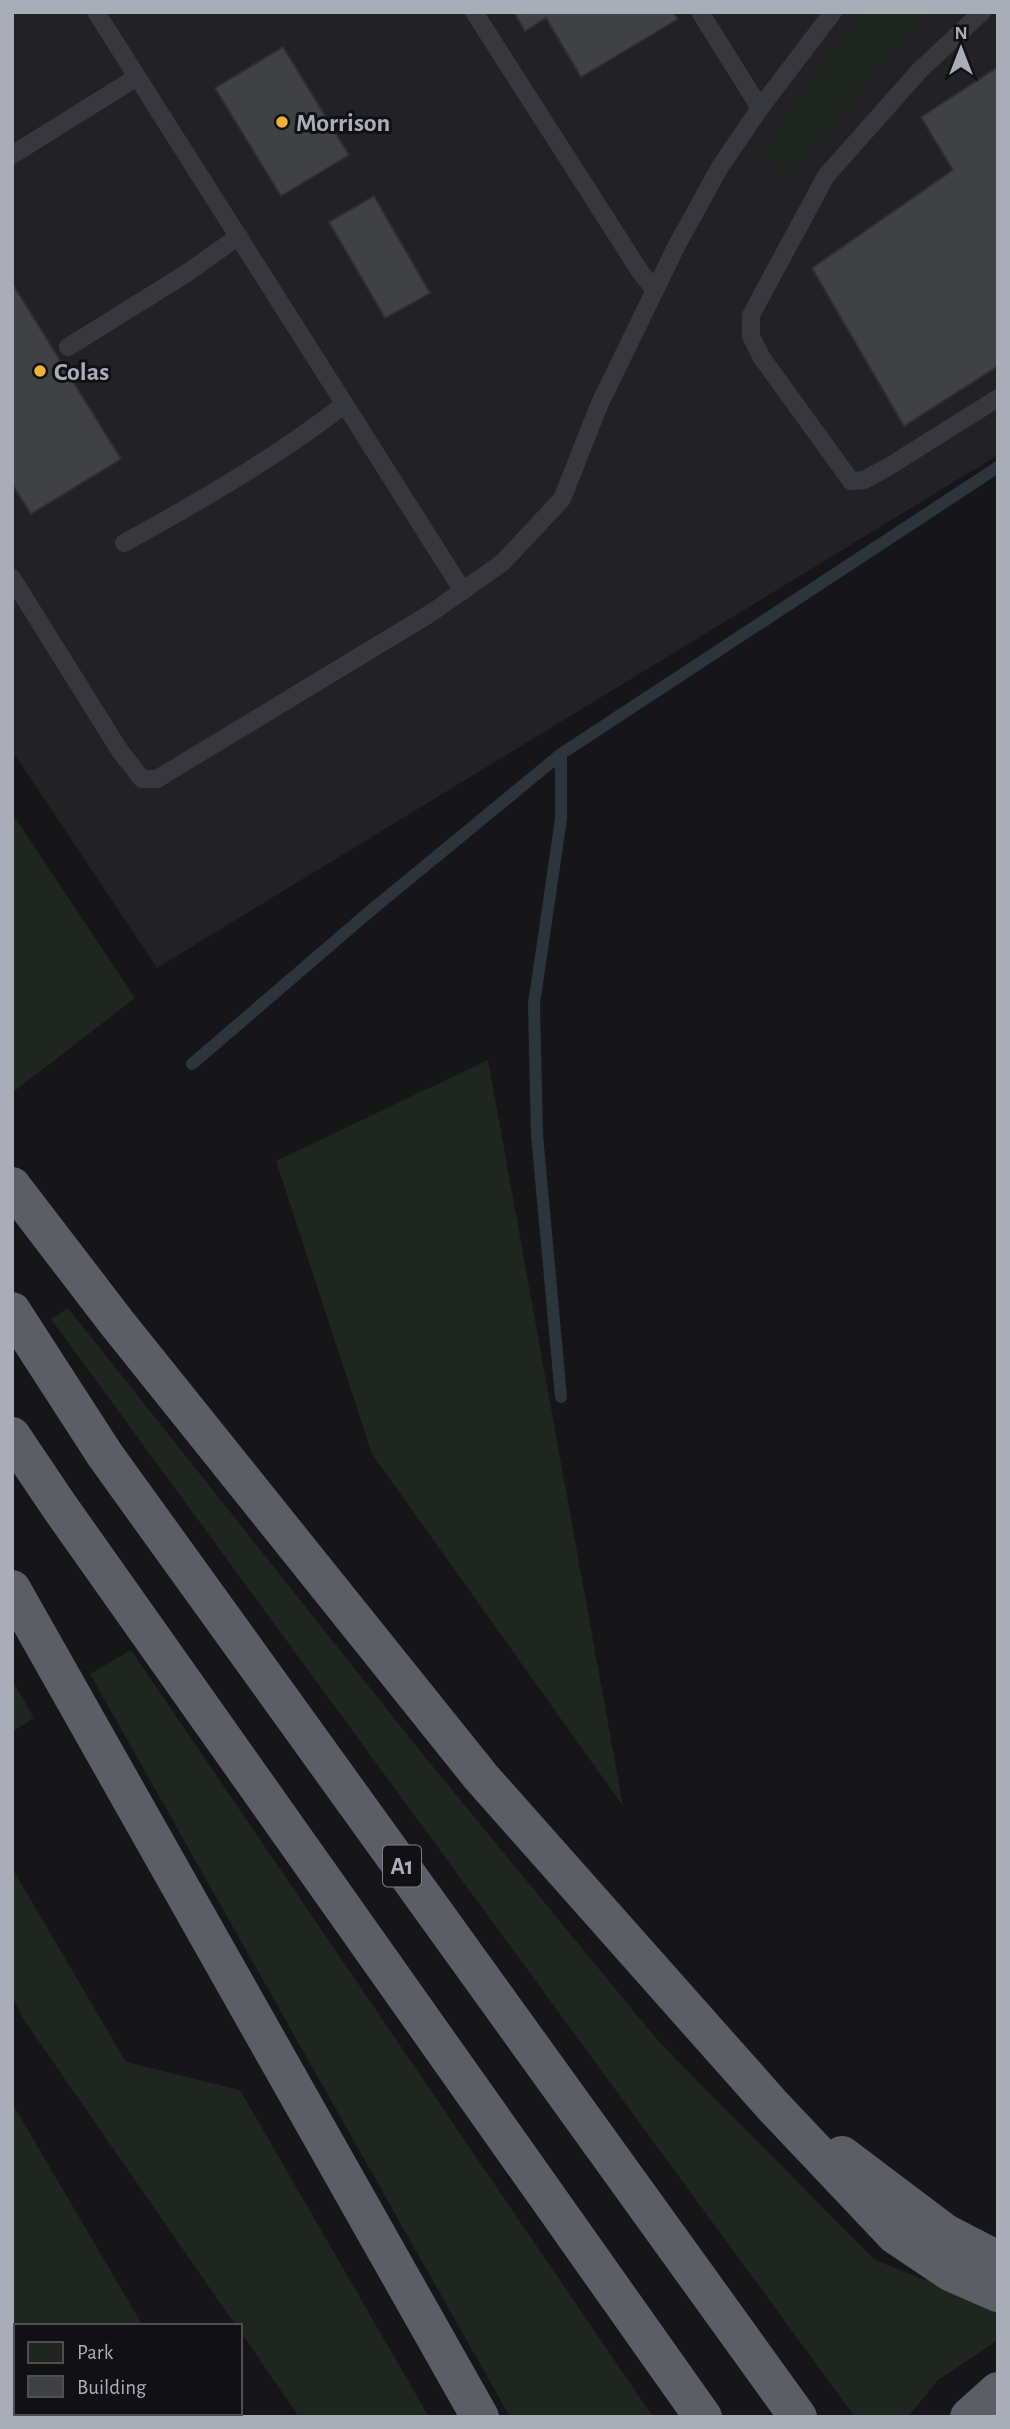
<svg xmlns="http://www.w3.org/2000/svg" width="1010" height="2429" font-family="'Alegreya Sans',sans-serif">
<rect width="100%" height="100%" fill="#161618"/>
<path fill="#222225" d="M12,12H998V455L157,968L12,751Z"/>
<path fill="#1e261f" d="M864,12H928L790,176L761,153L823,63Z
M12,813L135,998L12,1093Z
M488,1060L623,1806L372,1454L276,1161Z
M68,1308L421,1752L659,2042L875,2260L998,2309V2340L937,2381L908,2417H855L51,1319Z
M131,1650L653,2417H510L90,1674Z
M12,1680L34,1718L12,1732Z
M12,1868L126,2062L240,2090L429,2417H299L240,2331V2326H236L22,2017L12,1996Z
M12,2103L143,2326H16V2413H194L188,2417H12Z"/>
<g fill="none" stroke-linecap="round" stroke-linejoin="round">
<path stroke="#2c353c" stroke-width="12" d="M561,754V819L534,1004L537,1135L561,1397
M192,1064L369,912L561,754L998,467"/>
</g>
<path fill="#404145" stroke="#303034" stroke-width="2" d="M514,12H673L678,19L581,77L546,18L525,31Z
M283,47L349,155L281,196L215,88Z
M998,67V366L904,426L812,268L953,170L921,117Z
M374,196L430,293L385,318L329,222Z
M12,283L121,459L31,514L12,484Z"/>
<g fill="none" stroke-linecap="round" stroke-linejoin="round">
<path stroke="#37383d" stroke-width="18" d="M96,12L463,591
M474,12L641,273L655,290
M700,12L760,108
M982,12L920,70L826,176L751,315V336L762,358L851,481L864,480L888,467L998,398
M12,155L137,77
M68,347L187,273L239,236
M124,543C202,500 275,458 345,404
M12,578L120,751L142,779H157L431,613L502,563L562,499L600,403L677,245L720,167L760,108L833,12"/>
<path stroke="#5b5e65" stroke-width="38" d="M12,1186L117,1323L481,1777L772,2105L895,2235L950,2272L998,2293
M12,1311L105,1455L798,2417
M12,1436L59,1506L703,2417
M12,1589L480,2417
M842,2155L944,2232L998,2260
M969,2417L998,2391"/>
</g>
<g fill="#f2b134" stroke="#111113" stroke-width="2.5">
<circle cx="282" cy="122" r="7"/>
<circle cx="40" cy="371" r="7"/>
</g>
<g text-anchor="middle" stroke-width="6" stroke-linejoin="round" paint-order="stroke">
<rect fill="#111113" stroke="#7b7e86" stroke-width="2" x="383" y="1845.5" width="38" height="41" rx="5"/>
<g font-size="24" font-weight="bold" fill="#a8adb8">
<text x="402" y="1874">A1</text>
</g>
<g font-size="26" font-weight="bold" fill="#a8adb8" stroke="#111113" text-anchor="start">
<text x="296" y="131">Morrison</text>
<text x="54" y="380">Colas</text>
</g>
</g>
<rect width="1010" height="2429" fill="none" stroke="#a8adb8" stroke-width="28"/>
<rect x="14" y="2324" width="228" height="91" fill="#111113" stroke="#4d4f55" stroke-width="2"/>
<rect x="28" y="2342" width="35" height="21" fill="#1e261f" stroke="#4d4f55" stroke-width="2"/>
<text x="77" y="2359" font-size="21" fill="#a8adb8">Park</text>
<rect x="28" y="2376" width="35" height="21" fill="#404145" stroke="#4d4f55" stroke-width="2"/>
<text x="77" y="2394" font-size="21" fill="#a8adb8">Building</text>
<g transform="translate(961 49)" stroke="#111113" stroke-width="5" paint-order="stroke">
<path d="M0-5L12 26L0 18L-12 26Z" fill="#a8adb8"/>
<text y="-10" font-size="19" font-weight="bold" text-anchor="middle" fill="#a8adb8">N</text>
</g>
</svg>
